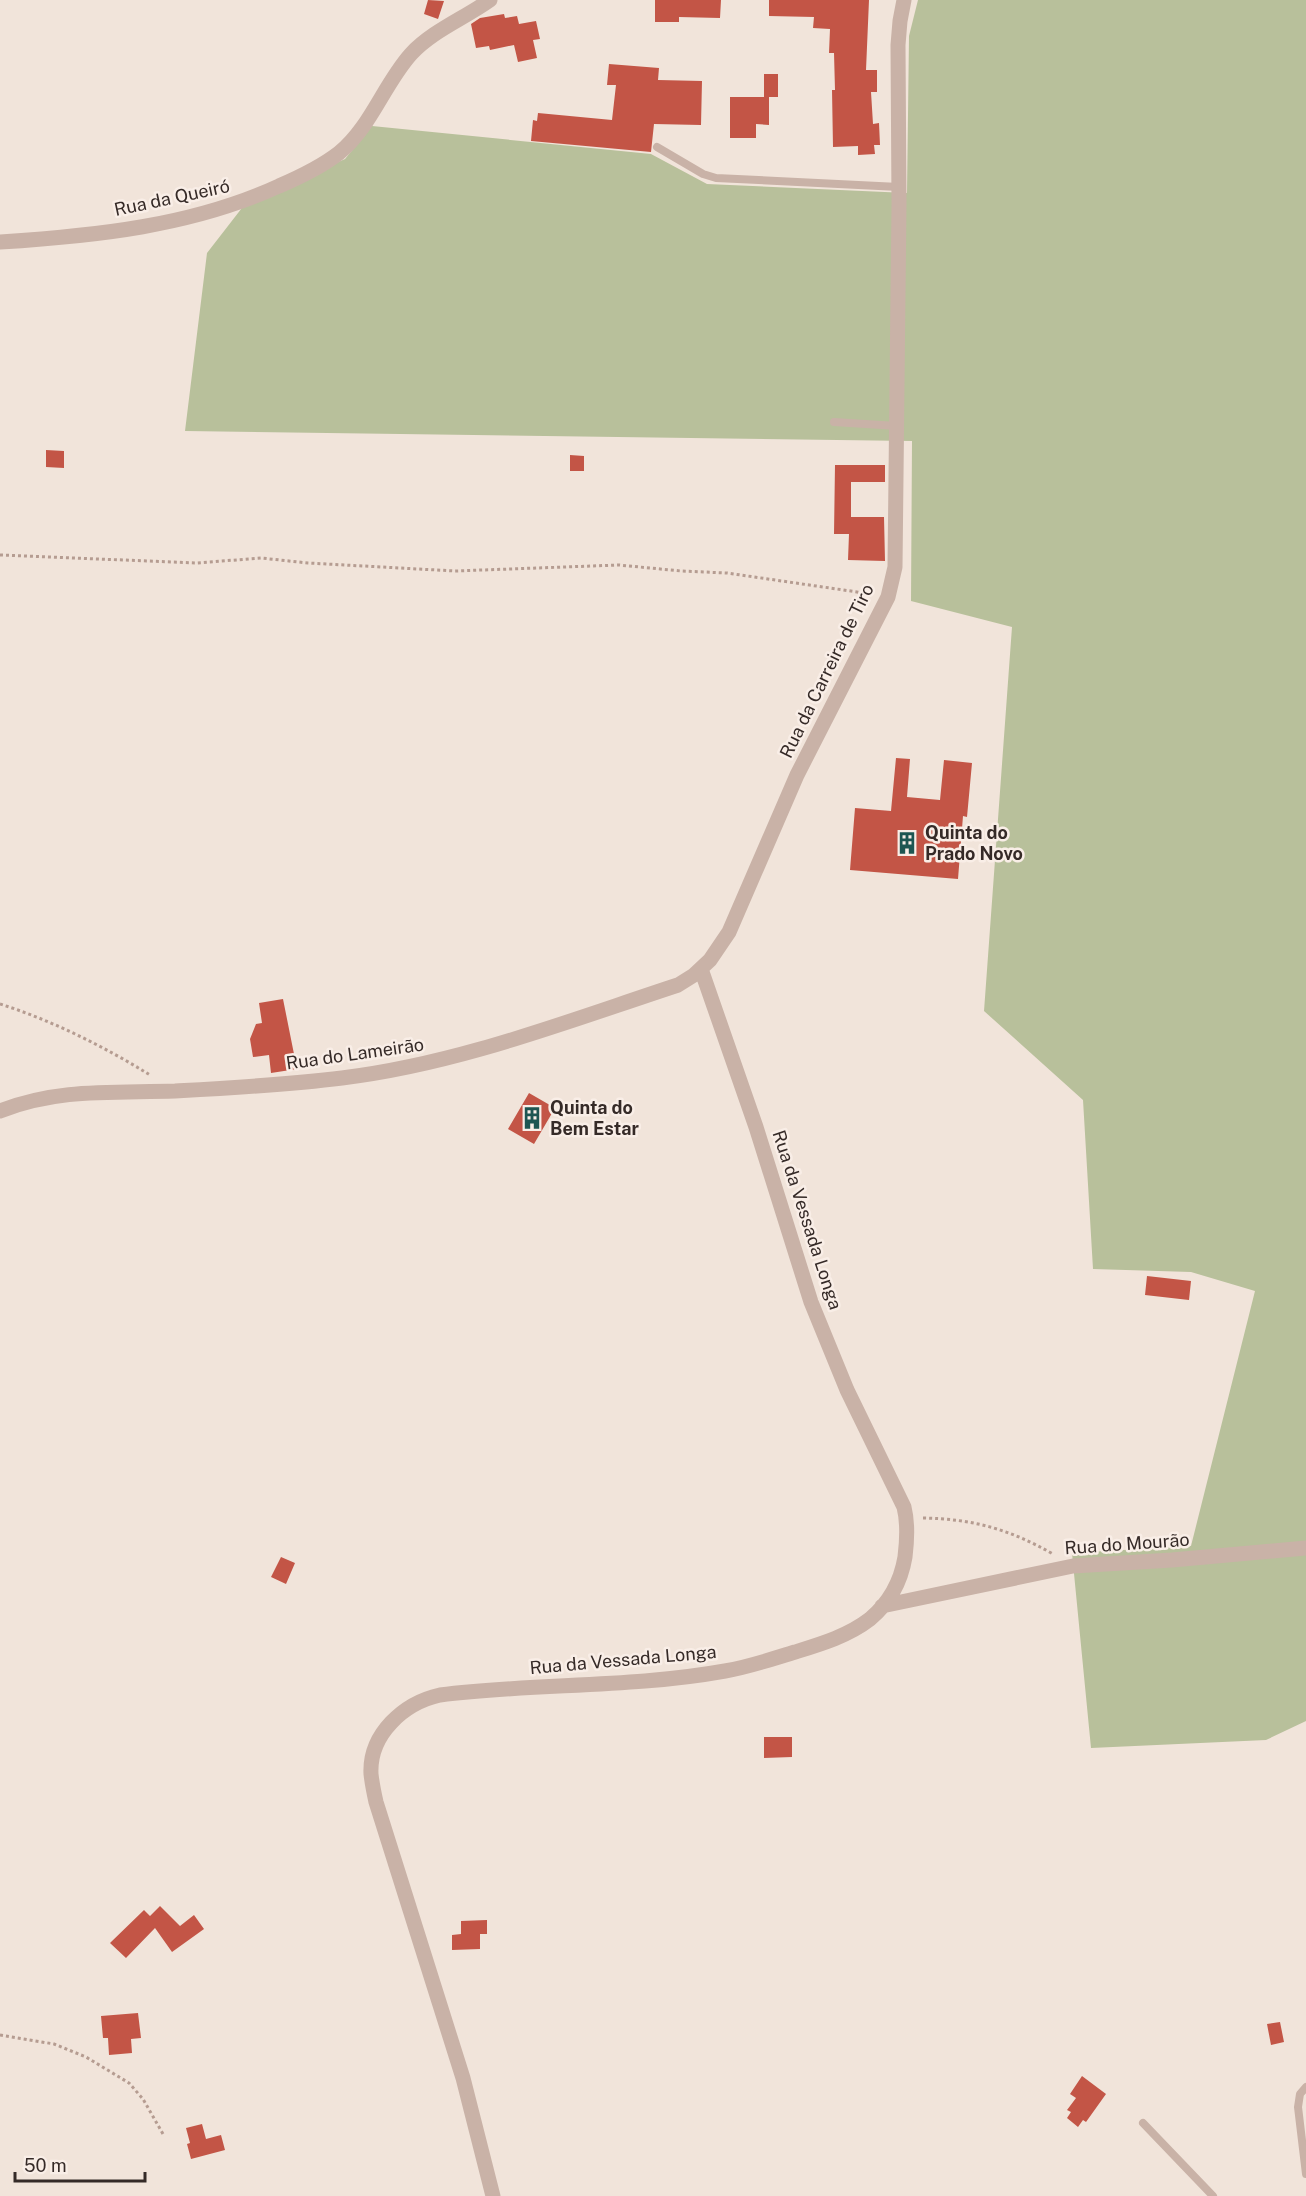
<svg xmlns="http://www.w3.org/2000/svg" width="1306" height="2196" font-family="'Public Sans',sans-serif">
<rect width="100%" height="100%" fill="#f1e4da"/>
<path fill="#b8c09b" d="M918,0H1306V1721L1266,1740L1091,1748L1072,1553L1191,1546L1255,1291L1191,1272L1093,1269L1083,1100L984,1011L1012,627L911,601L912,441L185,431L207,253L245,204L345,159L372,126L651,154L707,184L907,193L909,36Z"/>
<path fill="#c35546" d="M428,0L444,1L438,19L424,14Z
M655,0H721L720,18L679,17V22H655Z
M769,0H869L866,70H877V92H871L873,124L879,123L880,145H874L875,154L858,155V146L833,147L832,90H835L834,53H829L830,29L813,28L814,17L769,16Z
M504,14L505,18L517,16L519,24L536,21L540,39L533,40L537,58L518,62L514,45L490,50L489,46L476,48L471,24L480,18Z
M609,64L659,68L658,80L702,81L701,125L654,124L651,152L531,141L533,120L537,121L538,113L612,120L616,85H607Z
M764,74H778V97H764Z
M730,97H769V125L756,124V138H730Z
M46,450L64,451V468L46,467Z
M570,455L584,456V471H570Z
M835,465H885V482H851V517H884L885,561L848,560L849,534H834Z
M896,758L910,759L907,797L940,800L944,760L972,763L967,817L963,816L958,879L850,870L855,808L891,811Z
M283,999L297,1069L271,1073L269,1055L253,1057L250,1039L256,1024L262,1023L259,1003Z
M529,1093L555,1108L534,1144L508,1129Z
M1147,1276L1191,1281L1189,1300L1145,1295Z
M281,1557L295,1563L286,1584L271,1577Z
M764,1737H792V1757L764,1758Z
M160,1906L180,1926L194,1915L204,1929L172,1952L155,1928L126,1958L110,1943L144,1910L150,1916Z
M487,1920V1934H480V1949L452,1950V1935L461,1934V1921Z
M138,2013L141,2038L131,2039L132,2053L109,2055L108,2038H103L101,2016Z
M1280,2022L1284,2042L1271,2045L1267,2024Z
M1082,2076L1106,2094L1086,2122L1083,2120L1078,2127L1067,2118L1071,2112L1067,2110L1076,2098L1070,2094Z
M202,2124L206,2139L221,2135L225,2150L191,2159L187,2144L190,2143L186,2128Z"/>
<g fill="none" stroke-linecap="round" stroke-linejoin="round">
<path stroke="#b59c91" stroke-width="3" stroke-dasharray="3 3" stroke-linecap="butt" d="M0,555L197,563L261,558L308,563L455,571L619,565L681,571L727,573L871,594
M0,1004C51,1020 105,1047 150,1075
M923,1518C973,1519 1009,1529 1053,1554
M0,2035L54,2044L86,2057L129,2083L143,2099L163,2134"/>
<path stroke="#c9b2a7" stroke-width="8" d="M657,147L703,174L716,178L899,187
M834,422L897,426
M1306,2087L1300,2094L1298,2107L1306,2174
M1143,2123L1213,2196"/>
<path stroke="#c9b2a7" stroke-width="15" d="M0,242C95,236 192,226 279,186C300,177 321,167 339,153C371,127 384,84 411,54C432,31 465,18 490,0
M0,1111C58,1088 113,1093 175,1091C230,1088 287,1085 342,1078C458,1064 568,1021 678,985L694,975L710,960L729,932L797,775L888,597L895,567L899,203L898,45L900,21L904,0
M882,1606L1073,1566L1172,1560L1306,1548
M493,2196L463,2078L376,1802C374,1793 372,1783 371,1774C369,1734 404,1703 440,1695C535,1683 631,1688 725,1671C749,1667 772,1659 795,1652C821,1644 848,1636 870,1619C889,1603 901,1581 905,1557C907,1541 908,1523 904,1507L847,1390L811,1302L756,1127L701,969"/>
</g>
<defs>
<g id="building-bare" transform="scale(1.8)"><path d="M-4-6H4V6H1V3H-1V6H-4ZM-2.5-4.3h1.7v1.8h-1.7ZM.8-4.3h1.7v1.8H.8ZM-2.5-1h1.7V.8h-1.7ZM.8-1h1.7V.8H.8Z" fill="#1e5652" stroke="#f9eee7" stroke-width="2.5" paint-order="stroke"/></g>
</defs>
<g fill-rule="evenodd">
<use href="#building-bare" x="907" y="843"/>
<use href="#building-bare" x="532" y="1118"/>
</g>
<g text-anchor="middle" stroke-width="5" stroke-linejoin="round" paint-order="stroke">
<g font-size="18" fill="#352a27" stroke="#f9eee7">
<text transform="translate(172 198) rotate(-12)" y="6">Rua da Queiró</text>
<text transform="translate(827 671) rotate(-64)" y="6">Rua da Carreira de Tiro</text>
<text transform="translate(355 1054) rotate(-8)" y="6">Rua do Lameirão</text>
<text transform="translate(807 1220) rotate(72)" y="6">Rua da Vessada Longa</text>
<text transform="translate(1127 1544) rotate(-4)" y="6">Rua do Mourão</text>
<text transform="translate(623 1660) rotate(-5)" y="6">Rua da Vessada Longa</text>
</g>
<g font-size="18" font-weight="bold" fill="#352a27" stroke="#f9eee7" text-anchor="start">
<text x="925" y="839">Quinta do<tspan x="925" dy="21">Prado Novo</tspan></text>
<text x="550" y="1114">Quinta do<tspan x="550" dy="21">Bem Estar</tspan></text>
</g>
</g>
<path d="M15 2172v9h130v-9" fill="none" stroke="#352a27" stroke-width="3"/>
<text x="24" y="2172" font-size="18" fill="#352a27" stroke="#f9eee7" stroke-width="4.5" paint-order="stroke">50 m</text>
</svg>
